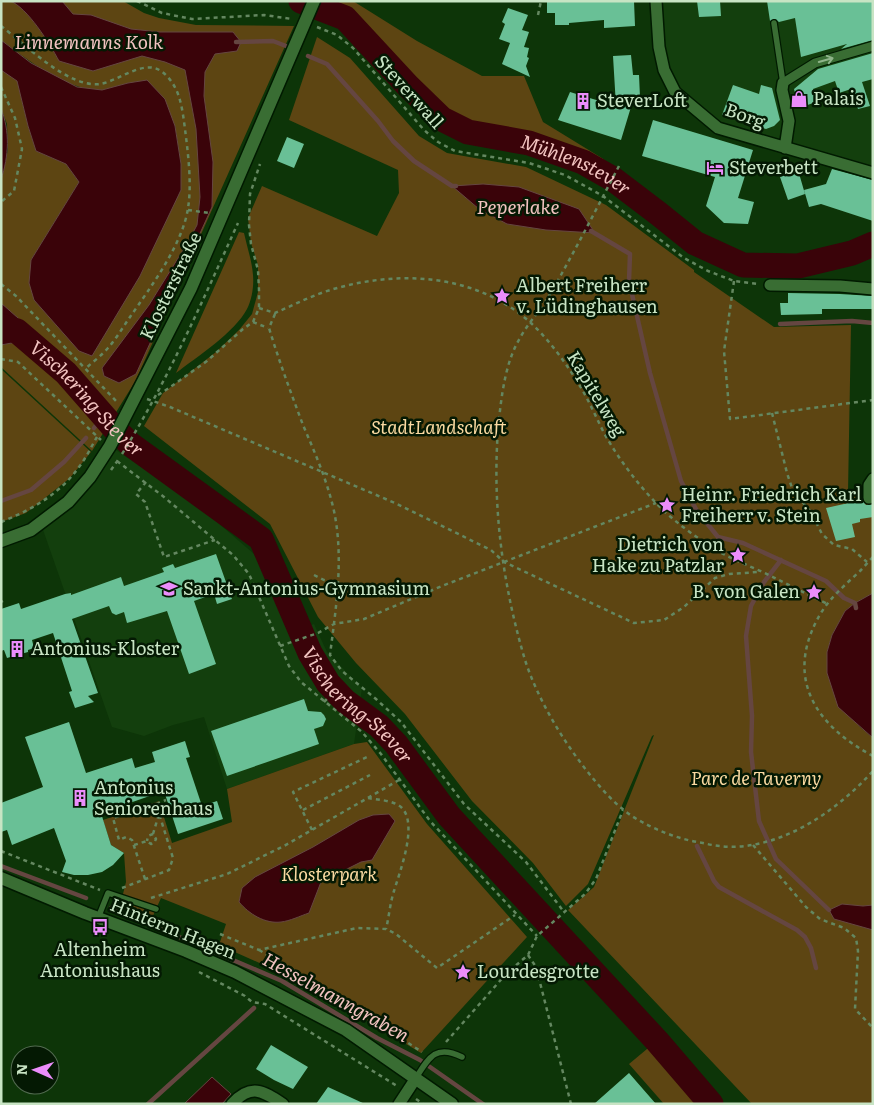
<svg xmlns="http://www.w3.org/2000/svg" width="874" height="1105" font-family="Literata,serif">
<rect width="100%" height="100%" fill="#0d3508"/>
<path fill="#133f0d" d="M659,1H873V173L719,126L676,89L661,42Z
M116,450L194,502L254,554L295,631L314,624L327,652L362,688L354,744L227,789L204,717L173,725L144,736L112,727L42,527L58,519L85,492Z"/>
<path fill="#5d4512" d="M1,1H123L144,13L159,18L196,25L294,26L136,380L92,451L1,367V345L17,342L18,319L1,303V180L8,150L7,124L1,108V70L17,80L28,126L36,151L66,164L79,182L31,260L34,300L55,323L181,190V164L175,126L128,83C120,85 110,90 102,90C69,92 26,59 1,40Z
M328,1H353L417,41L482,76H524L543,122L605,160L552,140L474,127L445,112L349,11Z
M317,37L350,58L419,136L447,153L526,167L606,205L694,270V272L774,327L851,325L848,492L873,494V593L855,603L845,611L832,635L827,652L859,726L873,738V1104H752L568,910L594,887L654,735L652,736L588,884L566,906L533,863L472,801L405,714L356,663L318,617L270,524L144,426L163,393L216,352L239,330L252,314L258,292V265L251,243L248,218L262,186L377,236L399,193L398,170L289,120Z
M239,232L244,233C247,247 252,261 253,275C254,286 252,299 247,309C235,332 197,357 176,373Z
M1,369L91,452L70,478L26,513L1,522Z
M367,742L427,824L527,937L421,1053L328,997L284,974L219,945L226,924L161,898L152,918L120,906L126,882L124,853L111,845L103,820L159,801L172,843L232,822L227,789L354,744Z
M653,1044L707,1104H664L629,1064Z"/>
<path fill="#3a0309" stroke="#654641" d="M10,1H62L73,14L91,15L131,29L160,32H233L241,42L237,51L215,54L205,72L204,96L213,162L212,207L136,374L119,383L104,376L102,368L149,305L188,242L197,225L200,197L196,129L185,70L165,62L142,56L93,71L59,61C50,44 27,7 10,1Z
M1,40L31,63L77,87L102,90L128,83L147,80L165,99L175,126L181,164V190L140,276L92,356L79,351L34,300L29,283L31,260L79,182L66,164L36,151L28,126L17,81L1,70Z
M1,108C10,132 9,155 1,180Z
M483,184L519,187L579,209L595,233L546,230L507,224L479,209L452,186Z
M1,303L18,318L17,342L1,345Z
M873,593V738L838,707L827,673V652L832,635L845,611L855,603Z
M389,814L395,821L372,860L361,862L321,882L309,913C300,916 290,921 281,922C265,924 249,914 239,902L242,888L255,877L313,847L359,820L373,815Z
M842,904L863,906L873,905V930L834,919L829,910Z
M212,1077L231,1094L222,1104H184Z"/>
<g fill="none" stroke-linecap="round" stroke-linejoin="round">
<path stroke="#654641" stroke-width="4.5" d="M236,42L273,41L286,46
M308,56L327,64L378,121L393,141L414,161L452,186H456
M591,231L630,254L629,281L650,373L681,481L697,511L718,537L743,543L826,581L844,598L855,603L856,608
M780,324L852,321L873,323
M94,428L103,416
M1,501L31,490L64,462L86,438
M781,560L764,582L751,606L746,636L752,716L751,752L759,821L776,859L829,910
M697,846L714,881L719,887L797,930L805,937L811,948L816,968
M1,866L86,898
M111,908L282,981L377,1038L420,1060L483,1104
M148,1104L254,1008"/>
<g stroke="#3a0309" stroke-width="25">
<path id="s1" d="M301,1L345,18L408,86L442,119L468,132L529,143L583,162L613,179L659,214L695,243L743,265L798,266L852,253L873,244"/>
<path id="s2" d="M1,326L17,331L66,373L115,429L130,444L261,539L310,653L328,683L345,701L379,726L396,744L449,816L657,1041L711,1104"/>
</g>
</g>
<path fill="#69c096" d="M547,1H634L635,26L604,28V20L569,23V25H555V13H547Z
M697,1H720L721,16L699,17Z
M767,1H873V40L841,49L847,44L801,57L795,18L779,22L775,19L770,21Z
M508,8L528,15L522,30L529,32L524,47L529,48L527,57L529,58L526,66L530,77L502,64L510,43L499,39L505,24L502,22Z
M873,53V79L862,82L870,106L858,109L851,89L839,93L835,81L813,89L816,102L799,108L794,89L818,69Z
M631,55L633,75H639L640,97H634L621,140L558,120L570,92L616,106L613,56Z
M733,85L759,94L761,85L772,88L780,120L774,126L766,129L722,115Z
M653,120L753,150L738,198L754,202L748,224L724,223L706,206L715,177L642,156Z
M287,137L304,144L294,168L277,161Z
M832,169L873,180V221L821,204L809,207L804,190L826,184Z
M798,170L805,194L788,200L780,177Z
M788,293L840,294L873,296V309H822V314L781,315L780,303H788Z
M862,500L866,505L873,504V517L860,519V522L852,524L855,537L836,541L826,508Z
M216,554L232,599L217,604L214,594L194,601L216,664L189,674L167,611L127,623L124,612L116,615L112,613L109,606L72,619L98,693L88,696L94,702L75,708L69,692L72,691L53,633L32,640L34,648L28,650V652L7,658L4,650L1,651V609L19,603L21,609L65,594L71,593V595L121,577L124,586L164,572L162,568L173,564L175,568Z
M304,699L308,711L321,712L324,715L326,719L323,726L314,729L319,744L227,776L211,731Z
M69,722L86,773L132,758L135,768L155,762L152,752L185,741L190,757L186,758L202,806L217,801L223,819L178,834L164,791L101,813L111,845L124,853L113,865L102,872L88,875H74L62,872L66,861L54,828L12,845L7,830L1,832V803L43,787L25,737Z
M271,1045L308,1067L293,1089L274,1080L256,1069Z
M629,1073L656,1104H594Z
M328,1087L365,1104H316Z"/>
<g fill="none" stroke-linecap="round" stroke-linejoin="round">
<g stroke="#011a00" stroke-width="8">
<path id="service" d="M774,23L783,83
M98,918L108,893L156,909
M416,1078C429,1057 436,1044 462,1057"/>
</g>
<g stroke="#011a00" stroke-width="11">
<path id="pedestrian" d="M783,83L815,63L873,46"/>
</g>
<g stroke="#011a00" stroke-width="14">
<path id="minor" d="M656,1L659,47L664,70L675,92L718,128L873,173
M783,83L782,90L789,121L785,148
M770,285L840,286L873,289
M869,498V485L873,479
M232,1104C251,1083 263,1091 283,1104
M399,1104L416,1078"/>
</g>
<g stroke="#011a00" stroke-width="15">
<path id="tertiary" d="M1,541L31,530L68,502L90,477L110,446L191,288L314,1
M1,878L85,913L186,951L235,972L346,1030L452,1104"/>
</g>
<path stroke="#648760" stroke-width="2.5" stroke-dasharray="4 4" stroke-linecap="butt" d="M137,1L162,13L192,19L264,15L292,19
M538,15L541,1
M1,26C26,45 68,88 100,84C119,81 143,59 161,71C180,85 182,107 185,129C188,153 192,184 188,208C183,244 150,288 130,317C123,327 116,339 108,348C102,355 93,362 86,368
M317,27L337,35L353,48L424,130L438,142L455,151L529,163L565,175L603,196L684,258L708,271L734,281L759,284
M1,87L15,118L22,149L14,191L1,202
M619,166C600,202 581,239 561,275C556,284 551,293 546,301C537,314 527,325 520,338C506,361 502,392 499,419C491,499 502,583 525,660C538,700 564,743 591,776C605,793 622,812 642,822C660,832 682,840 703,843C719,847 736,848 752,845C799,837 842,805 873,771
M188,210L209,213
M734,281L724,351L730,419L873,400
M1,284L16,296L118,403
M259,308L275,313C291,306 307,298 324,292C394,269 474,272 531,323C550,341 566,363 580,386C589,401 596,417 604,433C618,458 636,482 656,503C673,521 697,538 718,551C737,562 758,569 777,579C793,587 810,596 828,604
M275,314L269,328C279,361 291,393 303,425C315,453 327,480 334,511C344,559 336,607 330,655L342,671L376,699L401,722L464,804L526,862L564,912
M253,322L268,328
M1,359L18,362L101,440
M158,395L169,388L207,361L243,329L253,322L259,308V290L258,270L251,244L249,225L250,194L260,164
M147,399L170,407L395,503L491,550L504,562L634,623L664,620L684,607L715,578L729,574L758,572
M772,413L787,473L793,491L811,512L822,534L834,545L852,549L867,562
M122,454C168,380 202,302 238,223
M117,461L164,497L215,540L233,555L249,574L289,666L301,682L362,732L381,754L430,821L537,936
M111,470L118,460
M146,482L136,494L145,502L164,557L215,540
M1,522C31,510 60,494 79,467C86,458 91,447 97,437
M873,557C868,562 864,567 860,571C844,586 827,600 817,620C785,681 818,727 873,756
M314,575L324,580L339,584
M1,602L3,601
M280,646L318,633L334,624L364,619L442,586L656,503
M324,702L331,695
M368,798C378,800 394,800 402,808C418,825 400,871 394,891C390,903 389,917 386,929
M303,810L370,775
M312,830L293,792L367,757
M153,834L159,814
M134,845L147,841L151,844L154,843L156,839L153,834L148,836L147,841
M753,845L806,907L820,919L844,928L856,938L858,951L855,1009L873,1028
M1,851L100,890
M145,879L132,840L126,837L119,840L113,818L156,804
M122,888L169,870L173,858L156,804L166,800
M151,898L227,874L284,846L399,780
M220,934L259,950L357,928L386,929L396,934L437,968L515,915
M259,950L332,993L422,1052
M528,955L536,967L571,1104
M199,972L245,996L252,1002L265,1004L397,1086
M446,1042L506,974L528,955L537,936L585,894L596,879L623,810
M416,1099L423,1104"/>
<use href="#service" stroke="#396d33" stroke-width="5.5"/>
<use href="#pedestrian" stroke="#396d33" stroke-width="9"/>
<use href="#minor" stroke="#396d33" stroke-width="11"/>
<use href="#tertiary" stroke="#396d33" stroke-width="12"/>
</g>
<defs><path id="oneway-shaft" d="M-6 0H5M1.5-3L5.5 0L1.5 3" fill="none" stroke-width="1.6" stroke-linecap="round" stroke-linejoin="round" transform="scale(1.25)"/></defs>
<use stroke="#8fb48a" href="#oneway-shaft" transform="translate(826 60) rotate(-16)"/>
<defs>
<g id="shop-bare" transform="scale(1.35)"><path d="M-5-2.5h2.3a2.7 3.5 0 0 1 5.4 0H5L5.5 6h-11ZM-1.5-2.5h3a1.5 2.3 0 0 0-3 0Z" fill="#eb8dfb" stroke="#041903" stroke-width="2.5" paint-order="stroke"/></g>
<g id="building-bare" transform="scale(1.35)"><path d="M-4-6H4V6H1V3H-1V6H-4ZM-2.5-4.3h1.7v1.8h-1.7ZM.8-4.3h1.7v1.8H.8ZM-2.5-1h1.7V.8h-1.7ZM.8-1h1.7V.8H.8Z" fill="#eb8dfb" stroke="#041903" stroke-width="2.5" paint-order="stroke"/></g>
<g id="hotel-bare" transform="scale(1.35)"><path d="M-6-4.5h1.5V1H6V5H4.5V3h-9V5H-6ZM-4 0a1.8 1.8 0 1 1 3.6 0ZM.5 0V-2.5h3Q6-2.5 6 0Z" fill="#eb8dfb" stroke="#041903" stroke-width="2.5" paint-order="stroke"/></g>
<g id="sight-bare" transform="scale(1.35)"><path d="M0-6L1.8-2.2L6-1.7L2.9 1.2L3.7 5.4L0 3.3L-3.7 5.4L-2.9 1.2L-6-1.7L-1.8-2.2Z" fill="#eb8dfb" stroke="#041903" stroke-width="2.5" paint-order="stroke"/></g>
<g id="school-bare" transform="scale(1.35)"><path d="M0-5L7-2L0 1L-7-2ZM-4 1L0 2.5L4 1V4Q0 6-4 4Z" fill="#eb8dfb" stroke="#041903" stroke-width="2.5" paint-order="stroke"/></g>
<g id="bus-bare" transform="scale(1.35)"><path d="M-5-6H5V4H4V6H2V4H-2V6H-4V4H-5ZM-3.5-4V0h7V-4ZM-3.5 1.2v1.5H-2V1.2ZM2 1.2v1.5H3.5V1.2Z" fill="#eb8dfb" stroke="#041903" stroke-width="2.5" paint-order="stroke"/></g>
</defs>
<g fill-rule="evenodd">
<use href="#shop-bare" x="799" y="99"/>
<use href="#building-bare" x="583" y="101"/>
<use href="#hotel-bare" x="715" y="168"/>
<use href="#sight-bare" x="502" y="296"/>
<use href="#sight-bare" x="667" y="505"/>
<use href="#sight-bare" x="738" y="555"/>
<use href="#school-bare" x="169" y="589"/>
<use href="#sight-bare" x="814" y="592"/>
<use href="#building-bare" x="17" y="649"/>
<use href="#building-bare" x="80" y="798"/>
<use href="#bus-bare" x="100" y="927"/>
<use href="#sight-bare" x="463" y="972"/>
</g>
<g text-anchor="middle" stroke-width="5" stroke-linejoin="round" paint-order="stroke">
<g font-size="18" fill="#c8e4c4" stroke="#041903">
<text transform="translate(409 92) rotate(48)" y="6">Steverwall</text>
<text transform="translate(745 116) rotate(20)" y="6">Borg</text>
<text transform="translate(171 286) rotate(-64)" y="6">Klosterstraße</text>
<text transform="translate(596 394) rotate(59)" y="6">Kapitelweg</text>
<text transform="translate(173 929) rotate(22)" y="6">Hinterm Hagen</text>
</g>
<g font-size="18" fill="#c8e4c4" stroke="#041903" text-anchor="start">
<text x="813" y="105">Palais</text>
<text x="597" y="107">SteverLoft</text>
<text x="729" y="174">Steverbett</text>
<text x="516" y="292">Albert Freiherr<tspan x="516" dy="21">v. Lüdinghausen</tspan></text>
<text x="681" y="501">Heinr. Friedrich Karl<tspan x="681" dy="21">Freiherr v. Stein</tspan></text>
<text x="724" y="551" text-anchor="end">Dietrich von<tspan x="724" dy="21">Hake zu Patzlar</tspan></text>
<text x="183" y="595">Sankt-Antonius-Gymnasium</text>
<text x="800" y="598" text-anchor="end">B. von Galen</text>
<text x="31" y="655">Antonius-Kloster</text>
<text x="94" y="794">Antonius<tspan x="94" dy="21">Seniorenhaus</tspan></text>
<text x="100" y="956" text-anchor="middle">Altenheim<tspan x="100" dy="21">Antoniushaus</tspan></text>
<text x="477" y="978">Lourdesgrotte</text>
</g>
<g font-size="18" font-style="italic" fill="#fbdaa1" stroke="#041903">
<text x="439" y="434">StadtLandschaft</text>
<text x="756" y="785">Parc de Taverny</text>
<text x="329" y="881">Klosterpark</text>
</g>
<g font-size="19" font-style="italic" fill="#f2c3c0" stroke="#041903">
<text x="89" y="49">Linnemanns Kolk</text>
<text dy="7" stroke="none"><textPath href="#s1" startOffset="330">Mühlenstever</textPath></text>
<text x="518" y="214">Peperlake</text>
<text dy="7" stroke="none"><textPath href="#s2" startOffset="114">Vischering-Stever</textPath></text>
<text dy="7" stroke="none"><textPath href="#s2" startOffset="534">Vischering-Stever</textPath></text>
<text transform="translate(336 997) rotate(29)" y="7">Hesselmanngraben</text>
</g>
</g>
<rect width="874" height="1105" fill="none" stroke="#c8e4c4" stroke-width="5"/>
<g transform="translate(35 1070) rotate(272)"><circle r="24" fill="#041903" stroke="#526a50"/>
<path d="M0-4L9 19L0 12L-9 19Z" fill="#eb8dfb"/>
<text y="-8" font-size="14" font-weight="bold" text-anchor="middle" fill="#c8e4c4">N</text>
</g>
</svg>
